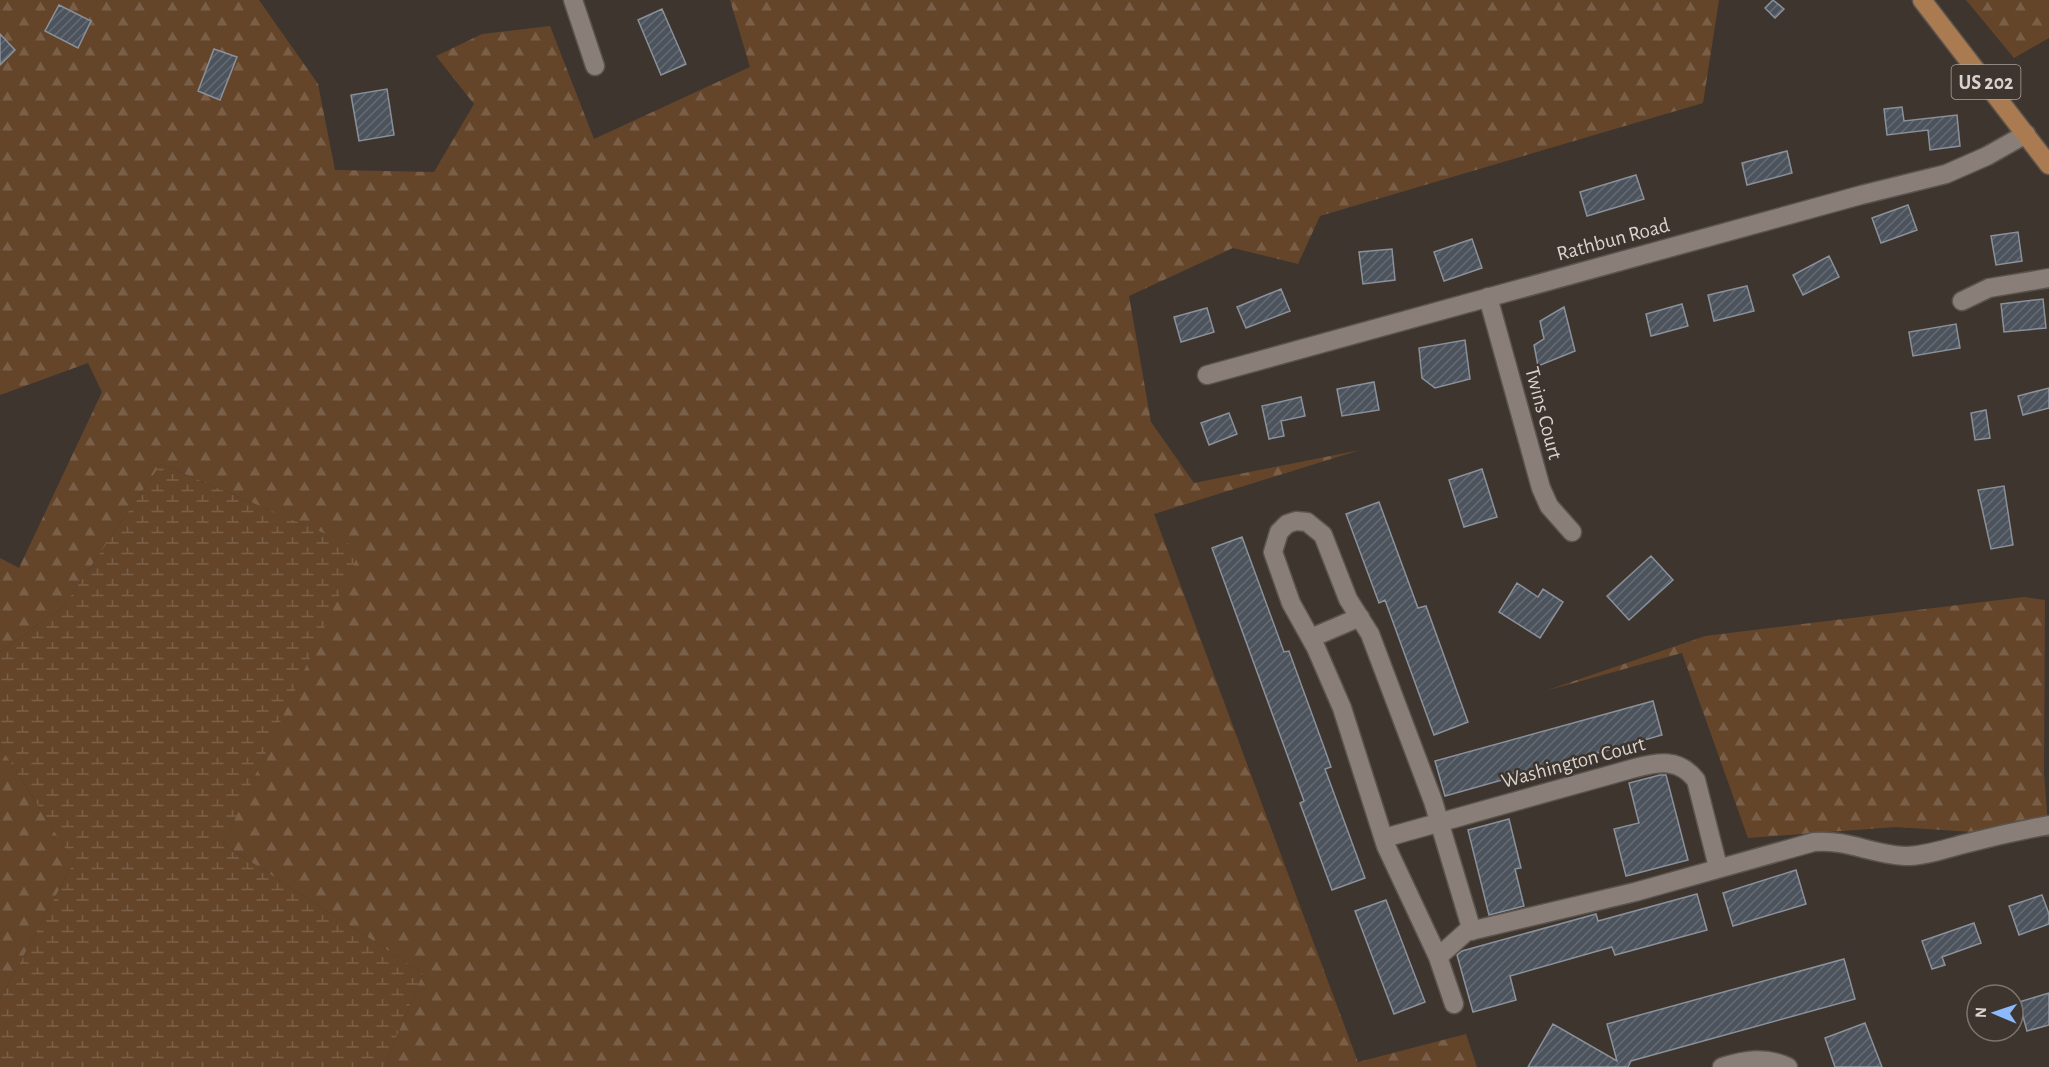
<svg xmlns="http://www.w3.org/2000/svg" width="2049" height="1067" font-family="'Alegreya Sans',sans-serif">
<defs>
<pattern id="forest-firs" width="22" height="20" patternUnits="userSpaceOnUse" patternTransform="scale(1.5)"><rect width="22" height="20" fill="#64452a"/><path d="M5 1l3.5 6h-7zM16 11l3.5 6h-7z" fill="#7a5f48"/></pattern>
<pattern id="wetland-marsh" width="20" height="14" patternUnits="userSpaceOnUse" patternTransform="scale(1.5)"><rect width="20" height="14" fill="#64452a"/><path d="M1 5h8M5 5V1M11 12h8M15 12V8" fill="none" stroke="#7a5f48"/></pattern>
<pattern id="building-hatch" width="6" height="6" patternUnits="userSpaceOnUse" patternTransform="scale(1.5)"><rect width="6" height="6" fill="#4c535c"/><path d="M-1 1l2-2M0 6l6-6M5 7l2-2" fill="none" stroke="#656b72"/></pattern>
</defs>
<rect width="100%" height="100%" fill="#3e352e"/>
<path fill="url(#forest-firs)" d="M0,0H259L318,84L335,170L434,172L474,104L436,56L482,34L550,26L594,139L750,67L730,0H1719L1703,103L1320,216L1298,264L1233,248L1129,296L1151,422L1194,483L1360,450L1154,514L1358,1062L1466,1034L1477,1067H384L423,973L223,844L360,549L161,464L64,606L0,652V558L19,568L102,392L88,363L0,395Z
M1966,0H2049V38L2014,58Z
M2024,597L2045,600L2044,774L2049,837L1896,827L1748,838L1682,653L1545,691L1705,636Z
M0,746L74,862L0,1000Z"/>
<path fill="url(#wetland-marsh)" d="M161,464L361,549L223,844L423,973L384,1067H0V1000L74,862L0,746V652L64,606Z"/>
<path fill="url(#building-hatch)" stroke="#8a919b" stroke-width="1.5" d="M1773,0L1784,9L1775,18L1765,8Z
M59,5L91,21L78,48L45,31Z
M662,9L686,64L661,75L638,20Z
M0,34L15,50L0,65Z
M214,49L237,57L220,100L198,91Z
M387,89L394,135L359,141L351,95Z
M1902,107L1904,121L1957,115L1960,146L1930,150L1928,130L1887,135L1884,109Z
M1787,151L1792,173L1747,185L1742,163Z
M1636,175L1644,199L1587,216L1580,192Z
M1908,205L1917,230L1881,243L1872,218Z
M2018,232L2022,261L1996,265L1991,236Z
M1472,239L1482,268L1444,281L1434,252Z
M1392,249L1395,280L1363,284L1359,252Z
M1829,256L1839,277L1803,295L1793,275Z
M1747,286L1754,311L1714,321L1708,295Z
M1281,289L1290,311L1246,328L1237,307Z
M2043,299L2046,328L2004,332L2001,304Z
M1682,304L1688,326L1651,336L1646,314Z
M1564,307L1575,351L1538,366L1534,345L1544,339L1540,321Z
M1207,308L1214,332L1181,342L1174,317Z
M1956,324L1960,348L1913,356L1909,332Z
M1465,340L1470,379L1435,388L1422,378L1419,348Z
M1374,382L1379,410L1342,416L1337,389Z
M2049,388V408L2023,415L2018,396Z
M1301,397L1305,416L1281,421L1284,436L1269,439L1262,406Z
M1986,410L1990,438L1975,440L1971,413Z
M1229,413L1237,434L1209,445L1201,423Z
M1482,469L1497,517L1464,527L1449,480Z
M2004,486L2013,545L1991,549L1978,490Z
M1379,502L1418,608L1426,606L1468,722L1434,735L1385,600L1379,603L1346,514Z
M1242,537L1284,652L1289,651L1325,750L1331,767L1325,769L1365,878L1332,890L1300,803L1304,801L1212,548Z
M1651,556L1673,580L1629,620L1607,596Z
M1517,583L1538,597L1543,589L1563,602L1540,638L1499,612Z
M1653,701L1662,735L1445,796L1435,761Z
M1660,775H1666L1688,860L1626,876L1614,829L1639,823L1629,783Z
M1509,819L1521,868L1515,869L1524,906L1489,915L1468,830Z
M1796,870L1806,904L1733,926L1723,893Z
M1697,894L1707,930L1615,955L1612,947L1510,976L1516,1000L1473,1012L1457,955L1462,951L1596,914L1598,921Z
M2042,895L2049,914V924L2019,935L2009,906Z
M1386,900L1425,1002L1394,1014L1355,911Z
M1974,923L1981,943L1942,957L1945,965L1932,969L1922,941Z
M1844,959L1855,999L1631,1061L1628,1067H1528L1553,1024L1617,1061L1607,1024Z
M2049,993V1025L2027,1031L2019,1002Z
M1865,1023L1882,1067H1835L1825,1038Z"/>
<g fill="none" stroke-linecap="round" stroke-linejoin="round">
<g stroke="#5b544e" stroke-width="21">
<path id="minor" d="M573,0L595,66
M1488,297L1541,488L1549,506L1572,532
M1962,301L1989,288L2049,278
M1207,375L1861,195L1946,174L1987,156L2026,134
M1311,638L1360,617
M1384,838L1635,768C1659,762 1679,758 1696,780L1718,867
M1438,957L1386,846L1342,708L1316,648L1291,603L1273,552L1279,532L1287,524L1296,521L1307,522L1323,535L1348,599L1370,634L1433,801L1472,931
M1454,1004L1438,957L1466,932L1635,892L1814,842C1846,839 1874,855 1905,856C1926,856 1947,848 1968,843C1995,836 2022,830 2049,825
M1722,1067C1745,1060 1765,1056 1788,1067"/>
</g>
<g stroke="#5b544e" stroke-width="21">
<path id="major" d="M1922,0L2049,165"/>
</g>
<use href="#minor" stroke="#8a7f78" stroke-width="18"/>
<use href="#major" stroke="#aa7a50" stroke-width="18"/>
</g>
<g text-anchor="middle" stroke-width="5" stroke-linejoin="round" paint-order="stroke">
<rect fill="#3e352e" stroke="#aaa49f" stroke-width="1.5" x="1951.5" y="65" width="69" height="34" rx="4.5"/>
<g font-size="20" font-weight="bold" fill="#d9d3cf">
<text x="1986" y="89">US 202</text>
</g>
<g font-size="21" fill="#d9d3cf" stroke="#3e352e">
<text transform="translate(1613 239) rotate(-15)" y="7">Rathbun Road</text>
<text transform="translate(1544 413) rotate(75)" y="7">Twins Court</text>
<text transform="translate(1573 762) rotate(-15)" y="7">Washington Court</text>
</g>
</g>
<g transform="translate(1995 1013) rotate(272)"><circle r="28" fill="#3e352e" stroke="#7c746e" stroke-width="1.5"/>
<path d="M0-4.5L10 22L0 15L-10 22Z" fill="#8cb9fc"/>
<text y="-9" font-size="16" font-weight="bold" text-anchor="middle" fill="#d9d3cf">N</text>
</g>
</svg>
